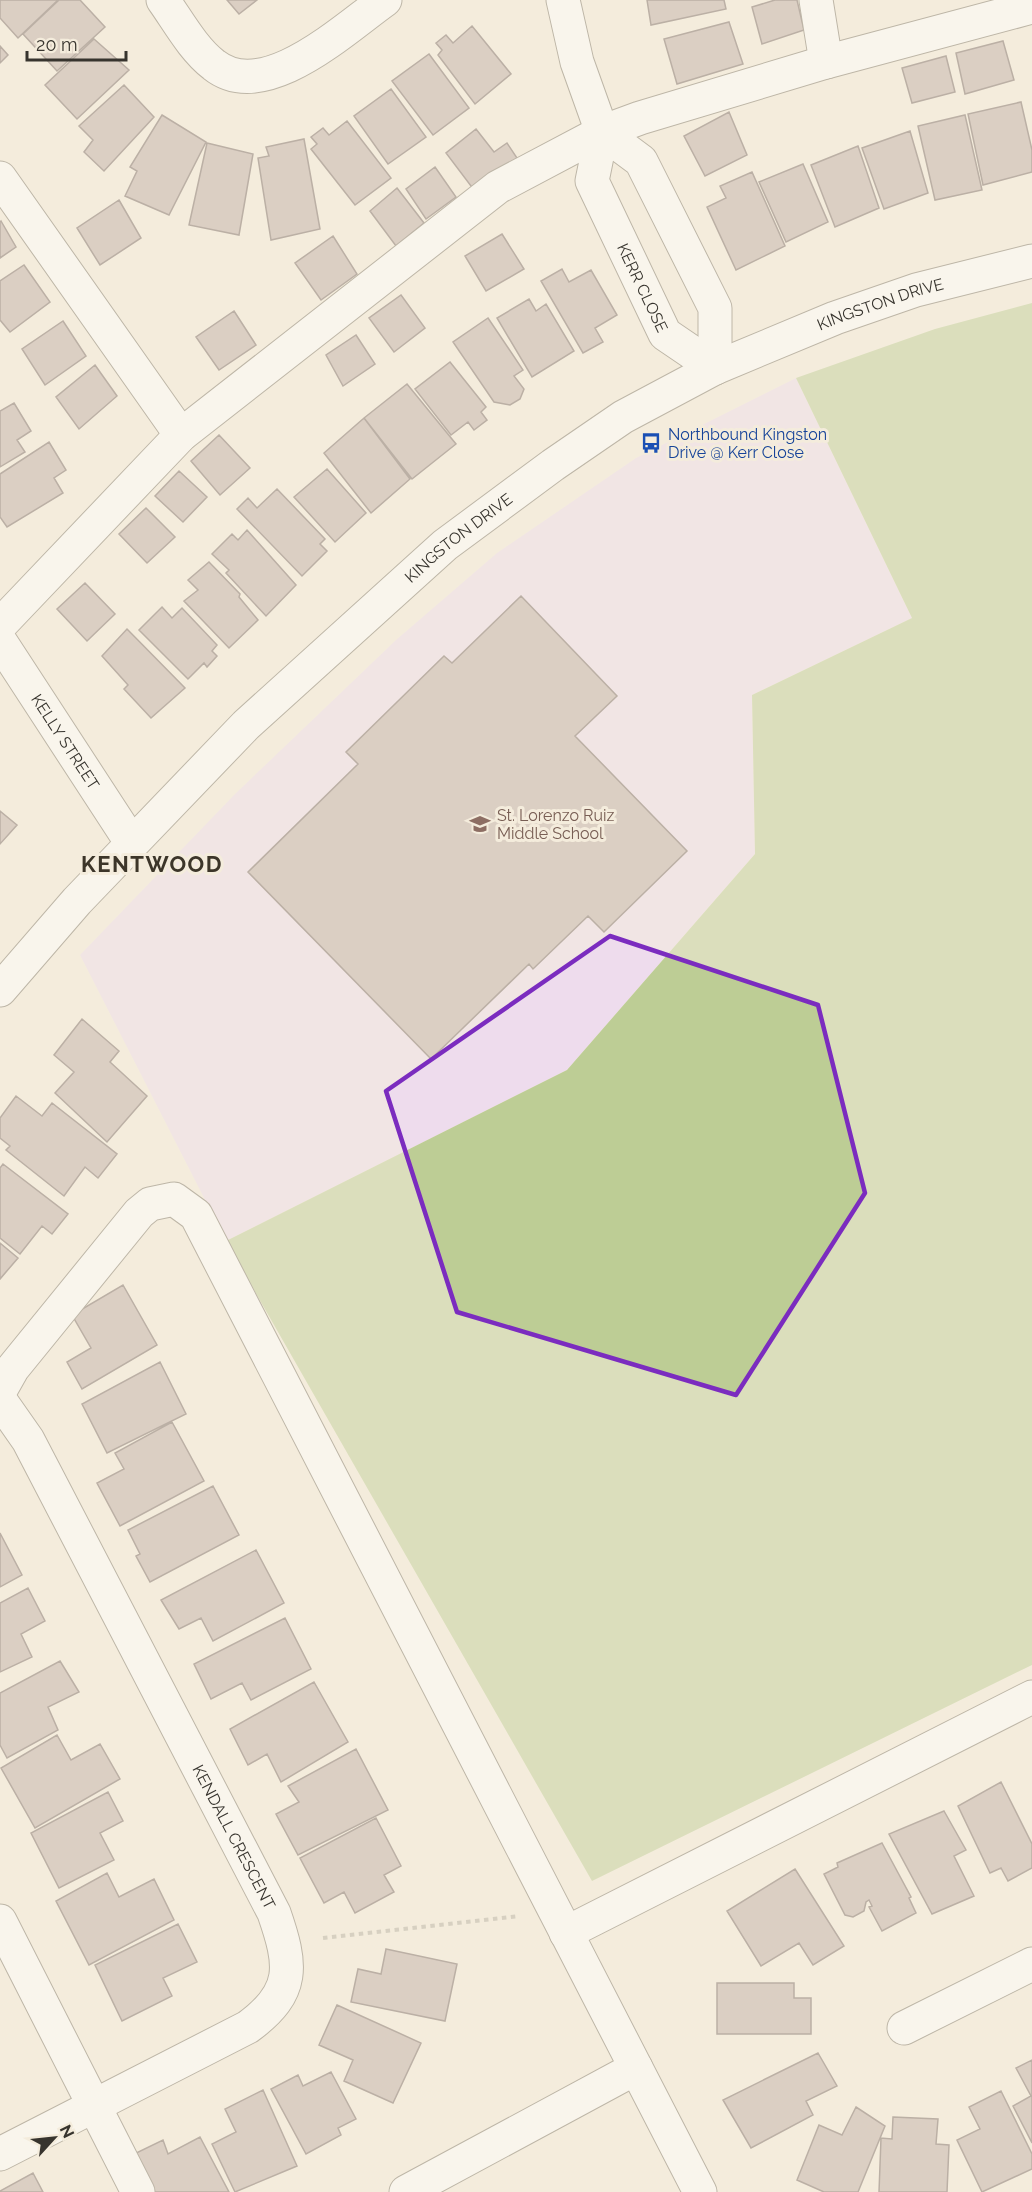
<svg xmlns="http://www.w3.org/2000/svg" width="1032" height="2192" font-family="Raleway,sans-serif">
<rect width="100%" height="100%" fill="#f4ecdc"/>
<path fill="#eedced" d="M796,378L912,618L752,695L755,854L567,1070L226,1241L80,955L235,794L396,640L497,553L636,458Z"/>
<path fill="#bdcd95" d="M1032,303V1665L592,1881L226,1241L567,1070L755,854L752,695L912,618L796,378L935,329Z"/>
<path fill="#bcaaa5" stroke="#776662" stroke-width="1.5" d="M0,0H58L18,38L0,18Z
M59,0H80L105,27L57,71L23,34Z
M227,0H257L239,14Z
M647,0H724L726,9L651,25Z
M775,0H797L804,30L762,44L752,7Z
M729,22L743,64L677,84L664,39Z
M472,26L511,74L475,104L438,55L442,50L436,43L446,35L453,43Z
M94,39L129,70L77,119L45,85Z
M1003,41L1014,80L965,94L956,53Z
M0,46L8,55L0,63Z
M429,54L469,108L433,135L392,81Z
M946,56L955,92L912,103L902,68Z
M124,85L154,117L104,171L84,152L93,140L79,126Z
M391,89L426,137L388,164L354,116Z
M1021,102L1032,150V172L983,185L968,114Z
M729,112L747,155L705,176L684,136Z
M162,115L206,142L169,215L125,196L137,171L130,167Z
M965,115L982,190L935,200L918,126Z
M347,121L391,178L355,205L311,149L317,144L311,137L323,128L329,135Z
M476,129L494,152L507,143L517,158L474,190L446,153Z
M910,131L928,193L884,209L862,148Z
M304,139L320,229L271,240L258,158L269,156L266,147Z
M207,143L253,154L239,235L189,225Z
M858,146L879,208L835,227L811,165Z
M803,164L828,222L786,242L759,182Z
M435,167L456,197L426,219L406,189Z
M752,172L785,246L736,270L707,207L726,198L720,186Z
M397,188L424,223L396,246L370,211Z
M119,200L141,238L100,265L77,228Z
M1,221L16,247L0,258V222Z
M502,234L524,269L486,291L465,256Z
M333,236L357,274L321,300L295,263Z
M24,265L50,302L10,332L0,320V281Z
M562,269L569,282L591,270L617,315L595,328L603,342L583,353L541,281Z
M401,295L425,328L394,352L369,318Z
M529,299L536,311L546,304L574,351L532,377L497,318Z
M234,311L256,345L219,370L196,337Z
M488,318L523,370L514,376L524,389L520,399L510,405L494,402L453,342Z
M63,321L86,356L45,385L22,349Z
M356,335L375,364L343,386L326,355Z
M450,362L486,407L481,412L487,420L474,430L468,422L451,435L415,389Z
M95,365L117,396L79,429L56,397Z
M407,384L456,444L412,479L364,418Z
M14,403L31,431L17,440L25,452L0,467V411Z
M364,418L410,479L371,513L324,453Z
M219,435L250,468L220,495L191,461Z
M49,442L66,470L54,478L63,493L7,527L0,517V474Z
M327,469L366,513L335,542L294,497Z
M179,471L207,497L183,522L155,496Z
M277,489L325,539L320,544L327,551L302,576L237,509L248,498L257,508Z
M146,508L175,537L147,563L119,534Z
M247,530L296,585L266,616L226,573L229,570L212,554L232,534L238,540Z
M209,562L240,594L239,597L258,620L229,648L184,601L198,590L188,580Z
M85,583L115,614L87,641L57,609Z
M521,596L617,696L575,736L687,851L604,932L588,916L533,969L529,964L431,1059L248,872L358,764L346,752L444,656L452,663Z
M162,607L172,618L182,608L217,645L212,651L217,656L207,667L204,663L188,679L139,630Z
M127,629L185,688L151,718L124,689L128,685L102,656Z
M0,811L17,825L0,844Z
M82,1019L119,1051L110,1062L147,1096L107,1142L55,1093L74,1072L54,1055Z
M16,1096L42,1116L52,1103L117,1154L98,1178L85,1167L64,1196L6,1150L10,1146L0,1138V1118Z
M3,1164L68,1214L52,1234L42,1226L20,1254L0,1238V1168Z
M0,1243L18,1258L0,1279Z
M123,1285L157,1345L82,1389L67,1362L91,1348L72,1315Z
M160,1362L186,1414L107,1453L82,1404Z
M172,1422L204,1481L120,1526L97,1483L124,1469L115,1453Z
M213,1486L239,1535L150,1582L136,1556L140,1554L128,1530Z
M0,1533L22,1575L0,1587Z
M256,1550L284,1603L213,1641L201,1618L179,1629L161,1600Z
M28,1588L45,1621L21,1634L32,1657L0,1672V1603Z
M285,1618L311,1669L251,1700L242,1683L211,1699L194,1664Z
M60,1661L79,1692L48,1707L58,1730L7,1758L0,1745V1693Z
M314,1682L348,1742L281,1782L267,1754L248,1765L230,1729Z
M57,1735L71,1760L100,1744L120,1779L35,1828L1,1768Z
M356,1749L388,1810L298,1855L276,1814L299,1802L288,1786Z
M1001,1782L1032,1844V1868L1008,1881L1001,1868L990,1873L958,1806Z
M108,1792L123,1821L100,1833L114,1860L59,1888L31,1833Z
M944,1811L966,1850L954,1856L974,1896L932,1914L889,1834Z
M376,1818L401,1866L384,1875L394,1892L355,1913L344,1892L324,1903L300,1858Z
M882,1843L911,1897L909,1898L916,1913L882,1931L869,1907L872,1906L869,1900L866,1902L864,1911L853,1917L845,1915L824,1874L838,1867L837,1863Z
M795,1869L844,1946L813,1965L799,1943L761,1966L727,1911Z
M107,1873L119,1897L154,1879L174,1920L89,1965L56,1901Z
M178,1924L197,1962L163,1978L172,1996L122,2021L95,1965Z
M386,1949L457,1964L445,2021L351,2002L358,1969L381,1974Z
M717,1983H794V1998H811V2034H717Z
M337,2005L421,2043L393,2103L344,2081L353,2060L319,2045Z
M818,2053L837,2086L806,2101L813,2115L751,2148L723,2100Z
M1032,2060V2143L1013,2106L1031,2096L1016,2068Z
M331,2072L356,2119L338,2128L341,2135L306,2154L271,2089L298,2075L303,2086Z
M263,2090L297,2166L235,2192L212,2144L236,2132L225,2109Z
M1001,2091L1032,2154V2169L982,2192L957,2140L980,2129L969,2107Z
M856,2107L885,2126L858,2192H824L797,2180L819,2125L842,2135Z
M893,2117L938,2119L936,2144L949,2145L947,2192H879L881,2138L892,2139Z
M200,2137L229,2192H152L132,2155L163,2140L168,2154Z
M33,2173L43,2192H0V2191Z"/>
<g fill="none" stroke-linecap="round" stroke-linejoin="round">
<g stroke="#7c7467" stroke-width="35">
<g id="minor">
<path d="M163,0C178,21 193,49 214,65C264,105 344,29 385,0"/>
<path id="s1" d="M563,0L577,62L602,132L592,181L665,334L715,368"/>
<path d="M816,0L826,62"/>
<path d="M602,132L641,161L715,308V368"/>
<path d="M0,178L181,435"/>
<path d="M0,625L181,435L498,187L602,132L640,118L826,62L1032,7"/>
<path id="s2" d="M0,641L131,842"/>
<path id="s3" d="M0,990L77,901L246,725L445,545L553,465L623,417L715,368L835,318L916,290L1032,261"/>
<path d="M0,1391L13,1368L139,1213L150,1204L174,1199L196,1215L700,2192"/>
<path id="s4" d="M0,1400L28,1440L274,1913C292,1965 296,1992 248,2027L0,2154"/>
<path d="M0,1921L138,2192"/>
<path d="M566,1933L1032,1697"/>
<path d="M904,2028L1032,1964"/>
<path d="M406,2192L636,2068"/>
</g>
</g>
<path stroke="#b4aea1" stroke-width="4" stroke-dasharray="4.5 4.5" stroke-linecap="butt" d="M323,1938L519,1916"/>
<use href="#minor" stroke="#fff" stroke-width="33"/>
</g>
<path d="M0 0H1032V2192H0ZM610,936L818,1005L865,1193L736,1395L457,1312L386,1091Z" fill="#f4ecdc" fill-opacity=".55" fill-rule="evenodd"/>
<path fill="none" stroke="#7b2cbf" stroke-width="4.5" stroke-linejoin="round" d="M610,936L818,1005L865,1193L736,1395L457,1312L386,1091Z"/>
<defs>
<g id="bus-bare" transform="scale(1.62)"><path d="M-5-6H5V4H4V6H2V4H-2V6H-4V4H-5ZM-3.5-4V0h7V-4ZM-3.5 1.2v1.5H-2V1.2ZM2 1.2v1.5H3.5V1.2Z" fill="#1a4fb4" stroke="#f4ecdc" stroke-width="2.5" paint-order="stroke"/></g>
<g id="school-bare" transform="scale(1.62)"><path d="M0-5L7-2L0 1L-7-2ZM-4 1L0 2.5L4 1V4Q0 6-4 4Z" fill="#8d6e63" stroke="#f4ecdc" stroke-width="2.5" paint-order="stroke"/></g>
</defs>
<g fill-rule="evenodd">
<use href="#bus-bare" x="651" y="443"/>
<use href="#school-bare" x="480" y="824"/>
</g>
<g text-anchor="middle" stroke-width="6" stroke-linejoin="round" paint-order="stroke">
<g font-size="16" fill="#37342e" stroke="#f4ecdc">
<text dy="6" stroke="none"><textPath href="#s1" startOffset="306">KERR CLOSE</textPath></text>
<text dy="6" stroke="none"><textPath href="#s3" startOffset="1131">KINGSTON DRIVE</textPath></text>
<text dy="6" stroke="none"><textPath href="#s3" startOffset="645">KINGSTON DRIVE</textPath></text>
<text dy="6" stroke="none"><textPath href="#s2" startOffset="120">KELLY STREET</textPath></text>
<text dy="6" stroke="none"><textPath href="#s4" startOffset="496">KENDALL CRESCENT</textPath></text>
</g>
<g font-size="16" fill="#164399" stroke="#f4ecdc" text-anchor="start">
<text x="668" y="440">Northbound Kingston<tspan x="668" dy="18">Drive @ Kerr Close</tspan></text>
</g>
<g font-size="16" fill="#785e54" stroke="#f4ecdc" text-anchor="start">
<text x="497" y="821">St. Lorenzo Ruiz<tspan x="497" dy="18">Middle School</tspan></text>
</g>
<g font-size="22" font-weight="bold" letter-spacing="1.5" fill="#3c3529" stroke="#f4ecdc">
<text x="152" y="872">KENTWOOD</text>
</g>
</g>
<g transform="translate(54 2138) rotate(63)" stroke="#f4ecdc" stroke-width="4.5" paint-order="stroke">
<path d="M0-4.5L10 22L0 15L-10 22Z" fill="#37342e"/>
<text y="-9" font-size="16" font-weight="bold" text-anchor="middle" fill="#37342e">N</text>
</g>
<path d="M27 51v9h99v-9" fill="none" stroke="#37342e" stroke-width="3"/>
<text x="36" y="51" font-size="18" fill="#37342e" stroke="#f4ecdc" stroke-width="4.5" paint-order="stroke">20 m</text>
</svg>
